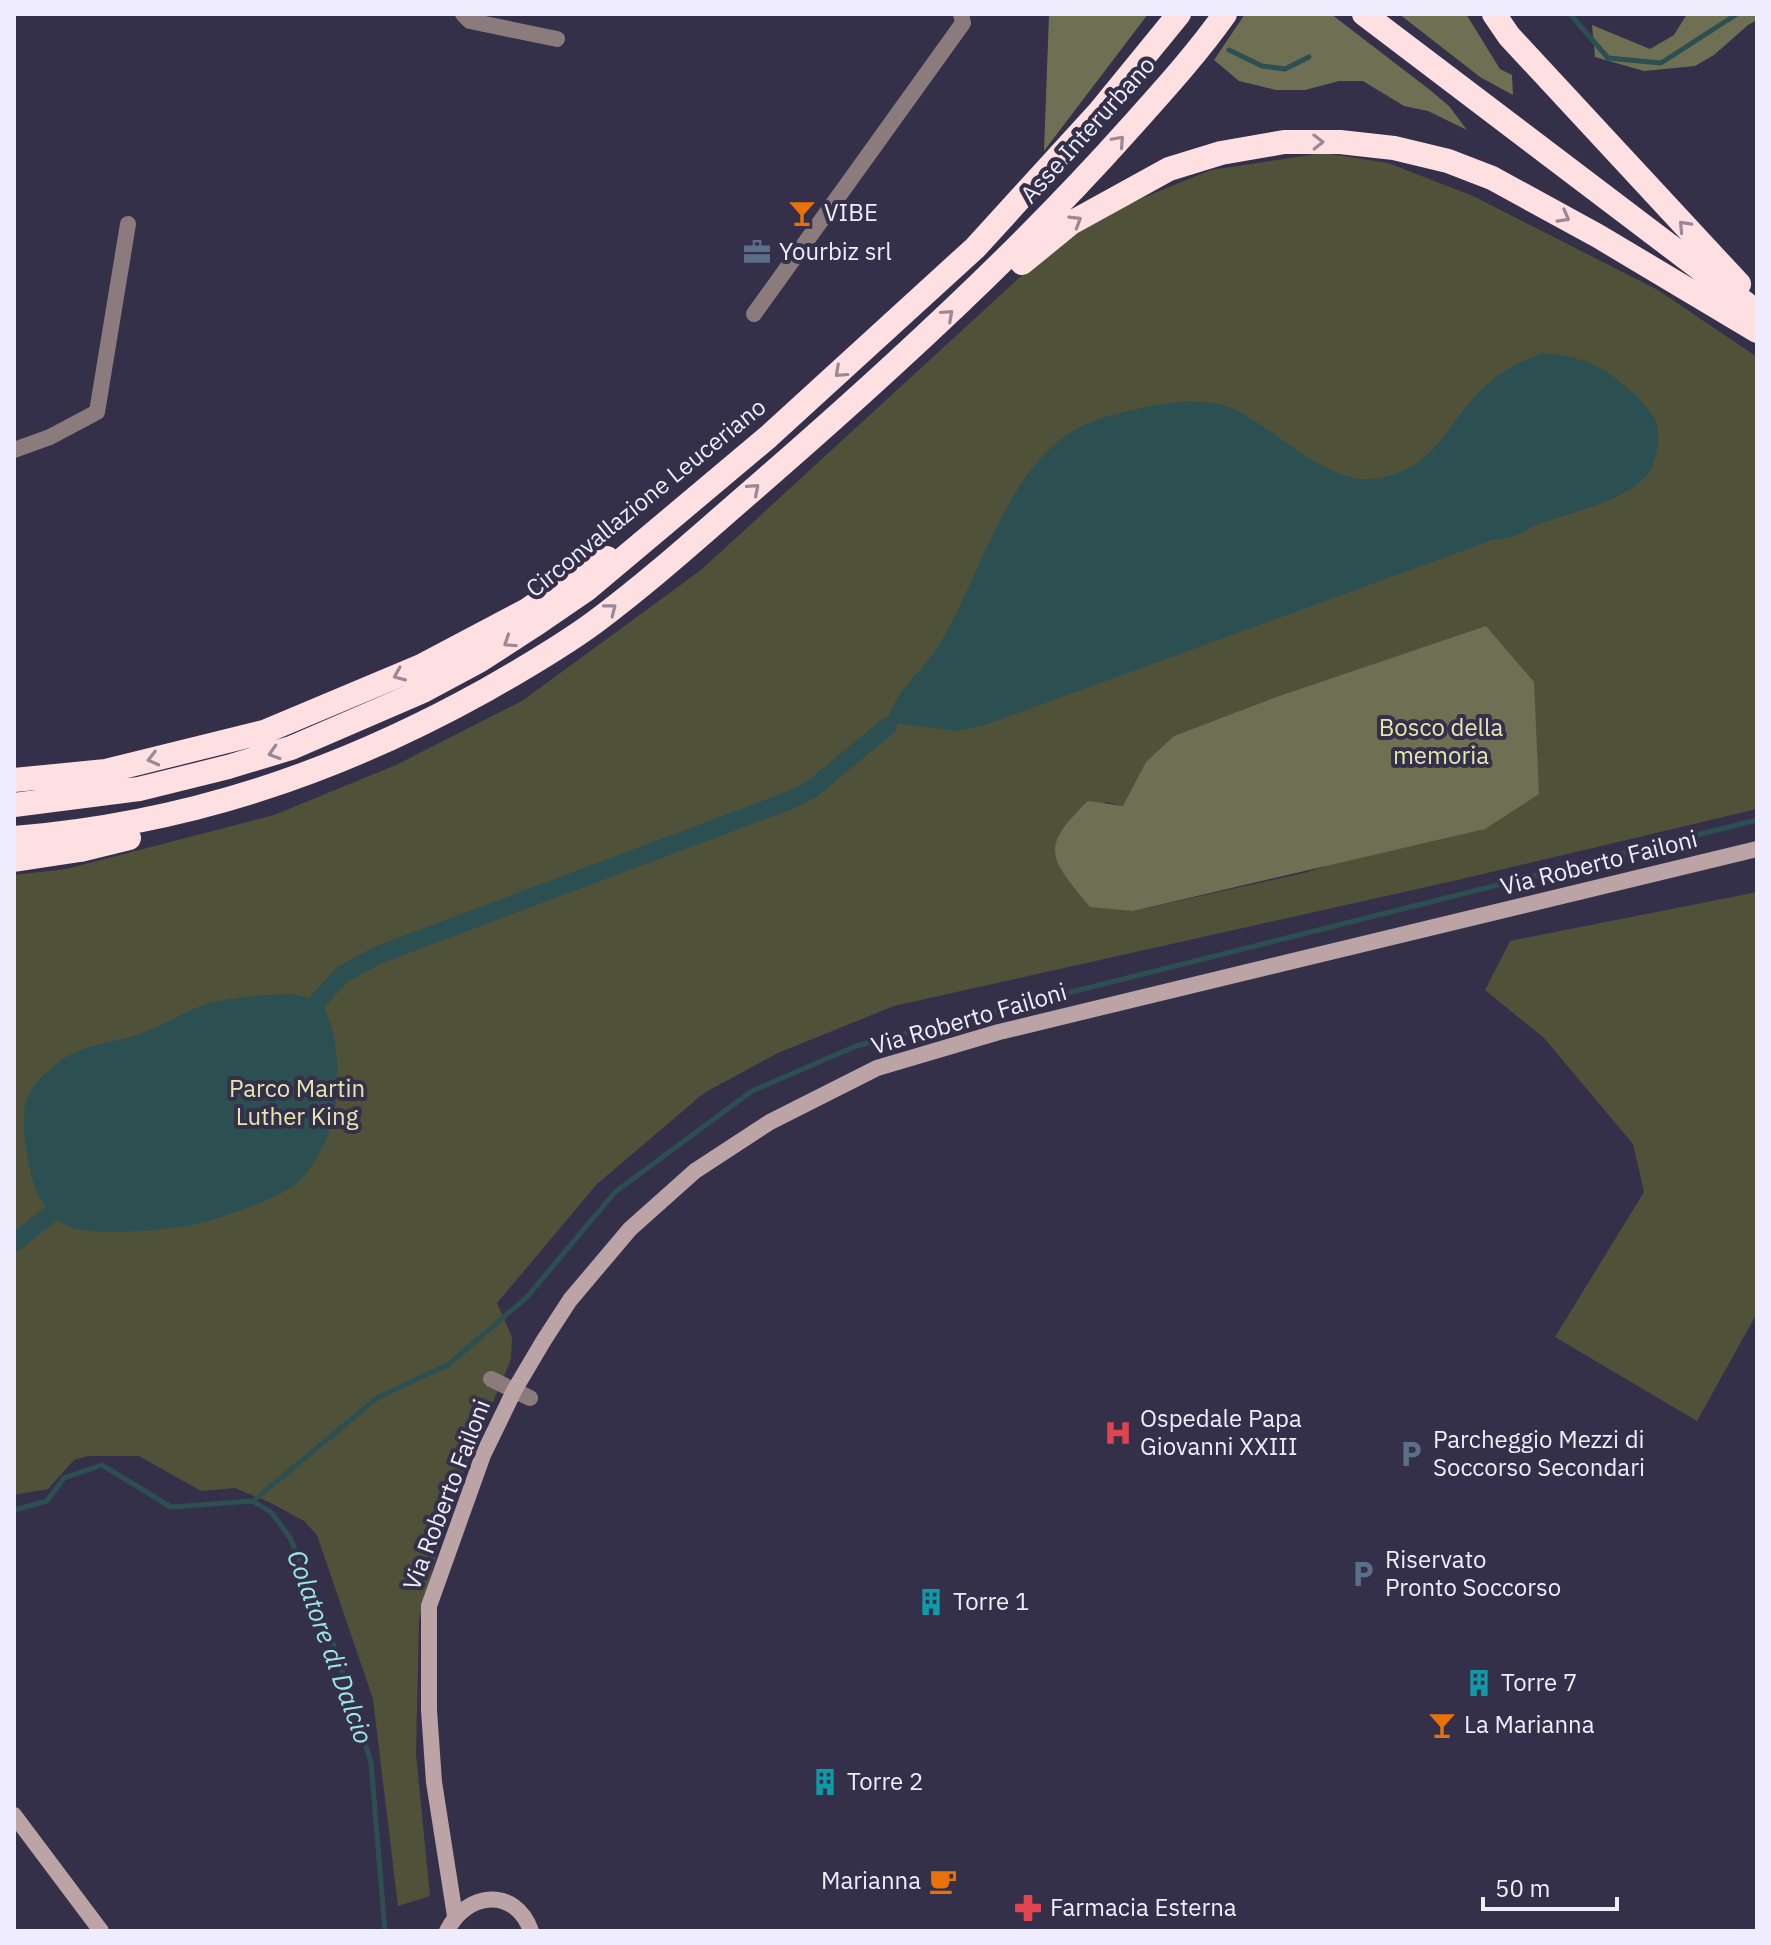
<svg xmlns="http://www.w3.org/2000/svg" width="1771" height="1945" font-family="'IBM Plex Sans',sans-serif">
<rect width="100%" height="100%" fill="#35304a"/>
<path fill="#505139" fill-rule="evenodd" d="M1323,153L1388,163L1473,196L1658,290L1757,357V809L1453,881L894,1006L778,1053L704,1093L597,1184L497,1303L512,1337L511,1359L449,1507L419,1620L416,1754L430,1896L398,1906L373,1699L317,1535L304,1521L269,1502L235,1488L201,1491L139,1456H88L74,1460L48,1489L14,1495V875L66,869L274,815L396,765L522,701L701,570L1056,244L1130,203L1211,170ZM1485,627L1534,682L1326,866L1304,873L1133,911L1105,802L1123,806L1279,696Z
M1757,892V1313L1697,1421L1555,1337L1644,1192L1633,1144L1544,1038L1485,990L1510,941Z"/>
<path fill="#6e6f53" d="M1049,14H1148L1044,151Z
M1245,14H1331L1430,90L1449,106L1467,130L1428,111L1404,106L1363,81H1339L1305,90H1276L1239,81L1214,60Z
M1399,14H1466L1500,69L1512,75L1513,95L1480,77Z
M1687,14H1757V20L1748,25L1714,55L1695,66L1644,71L1595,57L1592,25L1650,49L1674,35Z
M1486,626L1534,682L1539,794L1485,829L1133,911L1090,907C1050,858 1038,849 1088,801L1123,806L1146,762L1174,736L1279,696Z"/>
<path fill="#2c5051" d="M1544,353C1564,355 1586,359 1603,370C1620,380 1642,399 1653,416C1663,430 1658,461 1647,475C1626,501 1567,514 1535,525C1521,535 1510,539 1493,540L985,725L956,731L902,724L888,726C889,698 916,677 932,655C947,635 958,609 969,586C994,531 1025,454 1082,426C1105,415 1128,411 1152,406C1179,401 1210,398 1235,410C1280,430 1328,488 1380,478C1443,465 1447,416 1491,381C1507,367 1525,360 1544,353Z
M293,994L319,1000C342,1031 343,1106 326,1140C320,1154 307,1175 295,1185C273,1201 215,1220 188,1226C164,1230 80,1238 62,1223C38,1205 32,1183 27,1155C24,1135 20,1108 31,1090C40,1077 58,1060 72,1054C91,1044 116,1042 136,1035C163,1027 187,1008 214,1002C240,996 267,995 293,994Z"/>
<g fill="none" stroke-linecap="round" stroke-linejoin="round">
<path stroke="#2c5051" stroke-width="5" d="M1570,14L1608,58L1661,63L1737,14
M1229,50L1262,66L1285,69L1309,57
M253,1501L377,1398L449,1364L527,1297L615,1192L752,1091L856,1046L1757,820
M14,1510L47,1501L64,1478L102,1465L171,1507L253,1501L272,1513L290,1538L324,1615L371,1762L385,1931"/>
<path stroke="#2c5051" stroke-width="18" d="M319,1000L343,974L378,955L793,799L812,789L888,726
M14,1243L52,1213"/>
<path stroke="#8b7b7c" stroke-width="16" d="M463,14L470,21L557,39
M754,314L963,23L961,14
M14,450L50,437L97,412L128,224
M491,1379L530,1398"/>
<path stroke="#bca3a5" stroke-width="16" d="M14,1815L101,1931
M455,1916L434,1782L429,1710V1606L483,1455L515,1389L544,1340L570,1300L630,1229L695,1171L770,1122L877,1068L999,1032L1757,849
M447,1931C466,1892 515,1886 531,1931"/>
<path stroke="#fee0e2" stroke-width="24" d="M1364,14L1757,312
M1494,14L1509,36L1739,284
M1022,263L1071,223L1169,169L1221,153L1284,142H1340L1394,148L1448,161L1492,178L1598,236L1757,331
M14,780L106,771L264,732L421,666L527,610L595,563L607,558
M14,805L139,789L228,767L291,748L423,691L479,661L533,626L587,589L768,437L975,248L1099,112L1179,14
M14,838C185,824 337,773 486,690C523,669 561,647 595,622C646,584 693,542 740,501C792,456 843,411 893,365C975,290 1054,213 1128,130C1161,93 1196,55 1225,14
M14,860L80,850L129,838"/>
</g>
<defs><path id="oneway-chevron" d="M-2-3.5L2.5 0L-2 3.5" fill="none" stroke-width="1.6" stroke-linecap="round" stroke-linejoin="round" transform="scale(2)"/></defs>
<g stroke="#9a8896">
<use href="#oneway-chevron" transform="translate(1119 141) rotate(-48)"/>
<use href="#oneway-chevron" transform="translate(1318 142) rotate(-1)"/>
<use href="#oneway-chevron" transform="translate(1564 217) rotate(29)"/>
<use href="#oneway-chevron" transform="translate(1076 221) rotate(-32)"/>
<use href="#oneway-chevron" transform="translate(1684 226) rotate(-133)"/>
<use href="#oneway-chevron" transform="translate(948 315) rotate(-42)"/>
<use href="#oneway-chevron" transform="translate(840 372) rotate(138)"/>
<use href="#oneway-chevron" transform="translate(754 489) rotate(-41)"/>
<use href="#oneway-chevron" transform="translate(611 609) rotate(-38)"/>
<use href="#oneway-chevron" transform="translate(509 642) rotate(147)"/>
<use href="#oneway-chevron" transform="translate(399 675) rotate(157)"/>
<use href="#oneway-chevron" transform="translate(274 753) rotate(163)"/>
<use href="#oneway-chevron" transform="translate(153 759) rotate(166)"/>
</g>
<defs>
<g id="bar-bare" transform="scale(2.16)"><path d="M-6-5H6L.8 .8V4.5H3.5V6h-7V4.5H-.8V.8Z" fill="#e8710a" stroke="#35304a" stroke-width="2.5" paint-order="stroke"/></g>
<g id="office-bare" transform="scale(2.16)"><path d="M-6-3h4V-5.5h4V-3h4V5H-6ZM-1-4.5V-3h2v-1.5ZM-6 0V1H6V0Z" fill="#5c6f8a" stroke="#35304a" stroke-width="2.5" paint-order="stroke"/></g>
<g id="hospital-bare" transform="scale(2.16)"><path d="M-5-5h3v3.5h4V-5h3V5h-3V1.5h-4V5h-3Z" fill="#e0444e" stroke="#35304a" stroke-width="2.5" paint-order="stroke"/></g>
<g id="parking-bare" transform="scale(2.16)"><path d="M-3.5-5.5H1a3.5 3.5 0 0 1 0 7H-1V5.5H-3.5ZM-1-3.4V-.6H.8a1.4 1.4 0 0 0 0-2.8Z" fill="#5c6f8a" stroke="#35304a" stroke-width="2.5" paint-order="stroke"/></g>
<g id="building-bare" transform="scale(2.16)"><path d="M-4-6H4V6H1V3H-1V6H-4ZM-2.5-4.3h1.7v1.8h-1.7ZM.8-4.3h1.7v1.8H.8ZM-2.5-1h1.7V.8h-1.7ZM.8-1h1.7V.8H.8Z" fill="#0f9aa8" stroke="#35304a" stroke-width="2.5" paint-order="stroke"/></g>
<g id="cafe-bare" transform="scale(2.16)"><path d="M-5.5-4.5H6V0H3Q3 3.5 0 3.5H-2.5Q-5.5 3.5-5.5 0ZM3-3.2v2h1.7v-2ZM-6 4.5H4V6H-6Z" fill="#e8710a" stroke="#35304a" stroke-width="2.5" paint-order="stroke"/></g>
<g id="pharmacy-bare" transform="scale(2.16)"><path d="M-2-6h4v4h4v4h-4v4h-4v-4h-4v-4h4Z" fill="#e0444e" stroke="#35304a" stroke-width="2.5" paint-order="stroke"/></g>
</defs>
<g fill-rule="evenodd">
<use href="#bar-bare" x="802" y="213"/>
<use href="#office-bare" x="757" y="252"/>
<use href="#hospital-bare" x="1118" y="1433"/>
<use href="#parking-bare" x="1411" y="1454"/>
<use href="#parking-bare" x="1363" y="1574"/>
<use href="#building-bare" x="931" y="1602"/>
<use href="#building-bare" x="1479" y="1683"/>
<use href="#bar-bare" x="1442" y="1725"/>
<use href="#building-bare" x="825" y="1782"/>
<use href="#cafe-bare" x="943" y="1881"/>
<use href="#pharmacy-bare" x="1028" y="1908"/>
</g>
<g text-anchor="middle" stroke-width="8" stroke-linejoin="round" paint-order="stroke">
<g font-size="24" fill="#eeecfd" stroke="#35304a">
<text transform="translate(1088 130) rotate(-48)" y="8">Asse Interurbano</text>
<text transform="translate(646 498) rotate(-39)" y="8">Circonvallazione Leuceriano</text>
<text transform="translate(1599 863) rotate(-14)" y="8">Via Roberto Failoni</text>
<text transform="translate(969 1019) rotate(-16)" y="8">Via Roberto Failoni</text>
<text transform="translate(447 1495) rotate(-69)" y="8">Via Roberto Failoni</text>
</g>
<g font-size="24" fill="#eeecfd" stroke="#35304a" text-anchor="start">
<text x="824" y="221">VIBE</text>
<text x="779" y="260">Yourbiz srl</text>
<text x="1140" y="1427">Ospedale Papa<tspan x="1140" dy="28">Giovanni XXIII</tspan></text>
<text x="1433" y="1448">Parcheggio Mezzi di<tspan x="1433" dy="28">Soccorso Secondari</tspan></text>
<text x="1385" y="1568">Riservato<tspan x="1385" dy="28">Pronto Soccorso</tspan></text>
<text x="953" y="1610">Torre 1</text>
<text x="1501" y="1691">Torre 7</text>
<text x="1464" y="1733">La Marianna</text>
<text x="847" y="1790">Torre 2</text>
<text x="921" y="1889" text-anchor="end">Marianna</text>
<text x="1050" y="1916">Farmacia Esterna</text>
</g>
<g font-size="24" fill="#e4e6af" stroke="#35304a">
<text x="1441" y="736">Bosco della<tspan x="1441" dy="28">memoria</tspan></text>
<text x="297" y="1097">Parco Martin<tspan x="297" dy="28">Luther King</tspan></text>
</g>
<g font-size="26" font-style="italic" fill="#9ee7e8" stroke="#35304a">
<text transform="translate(330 1647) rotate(70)" y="9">Colatore di Dalcio</text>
</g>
</g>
<rect width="1771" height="1945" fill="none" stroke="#eeecfd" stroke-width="32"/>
<path d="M1483 1897v12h134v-12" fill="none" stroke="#eeecfd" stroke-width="4"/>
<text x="1495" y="1897" font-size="24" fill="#eeecfd" stroke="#35304a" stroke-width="6" paint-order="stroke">50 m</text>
</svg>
